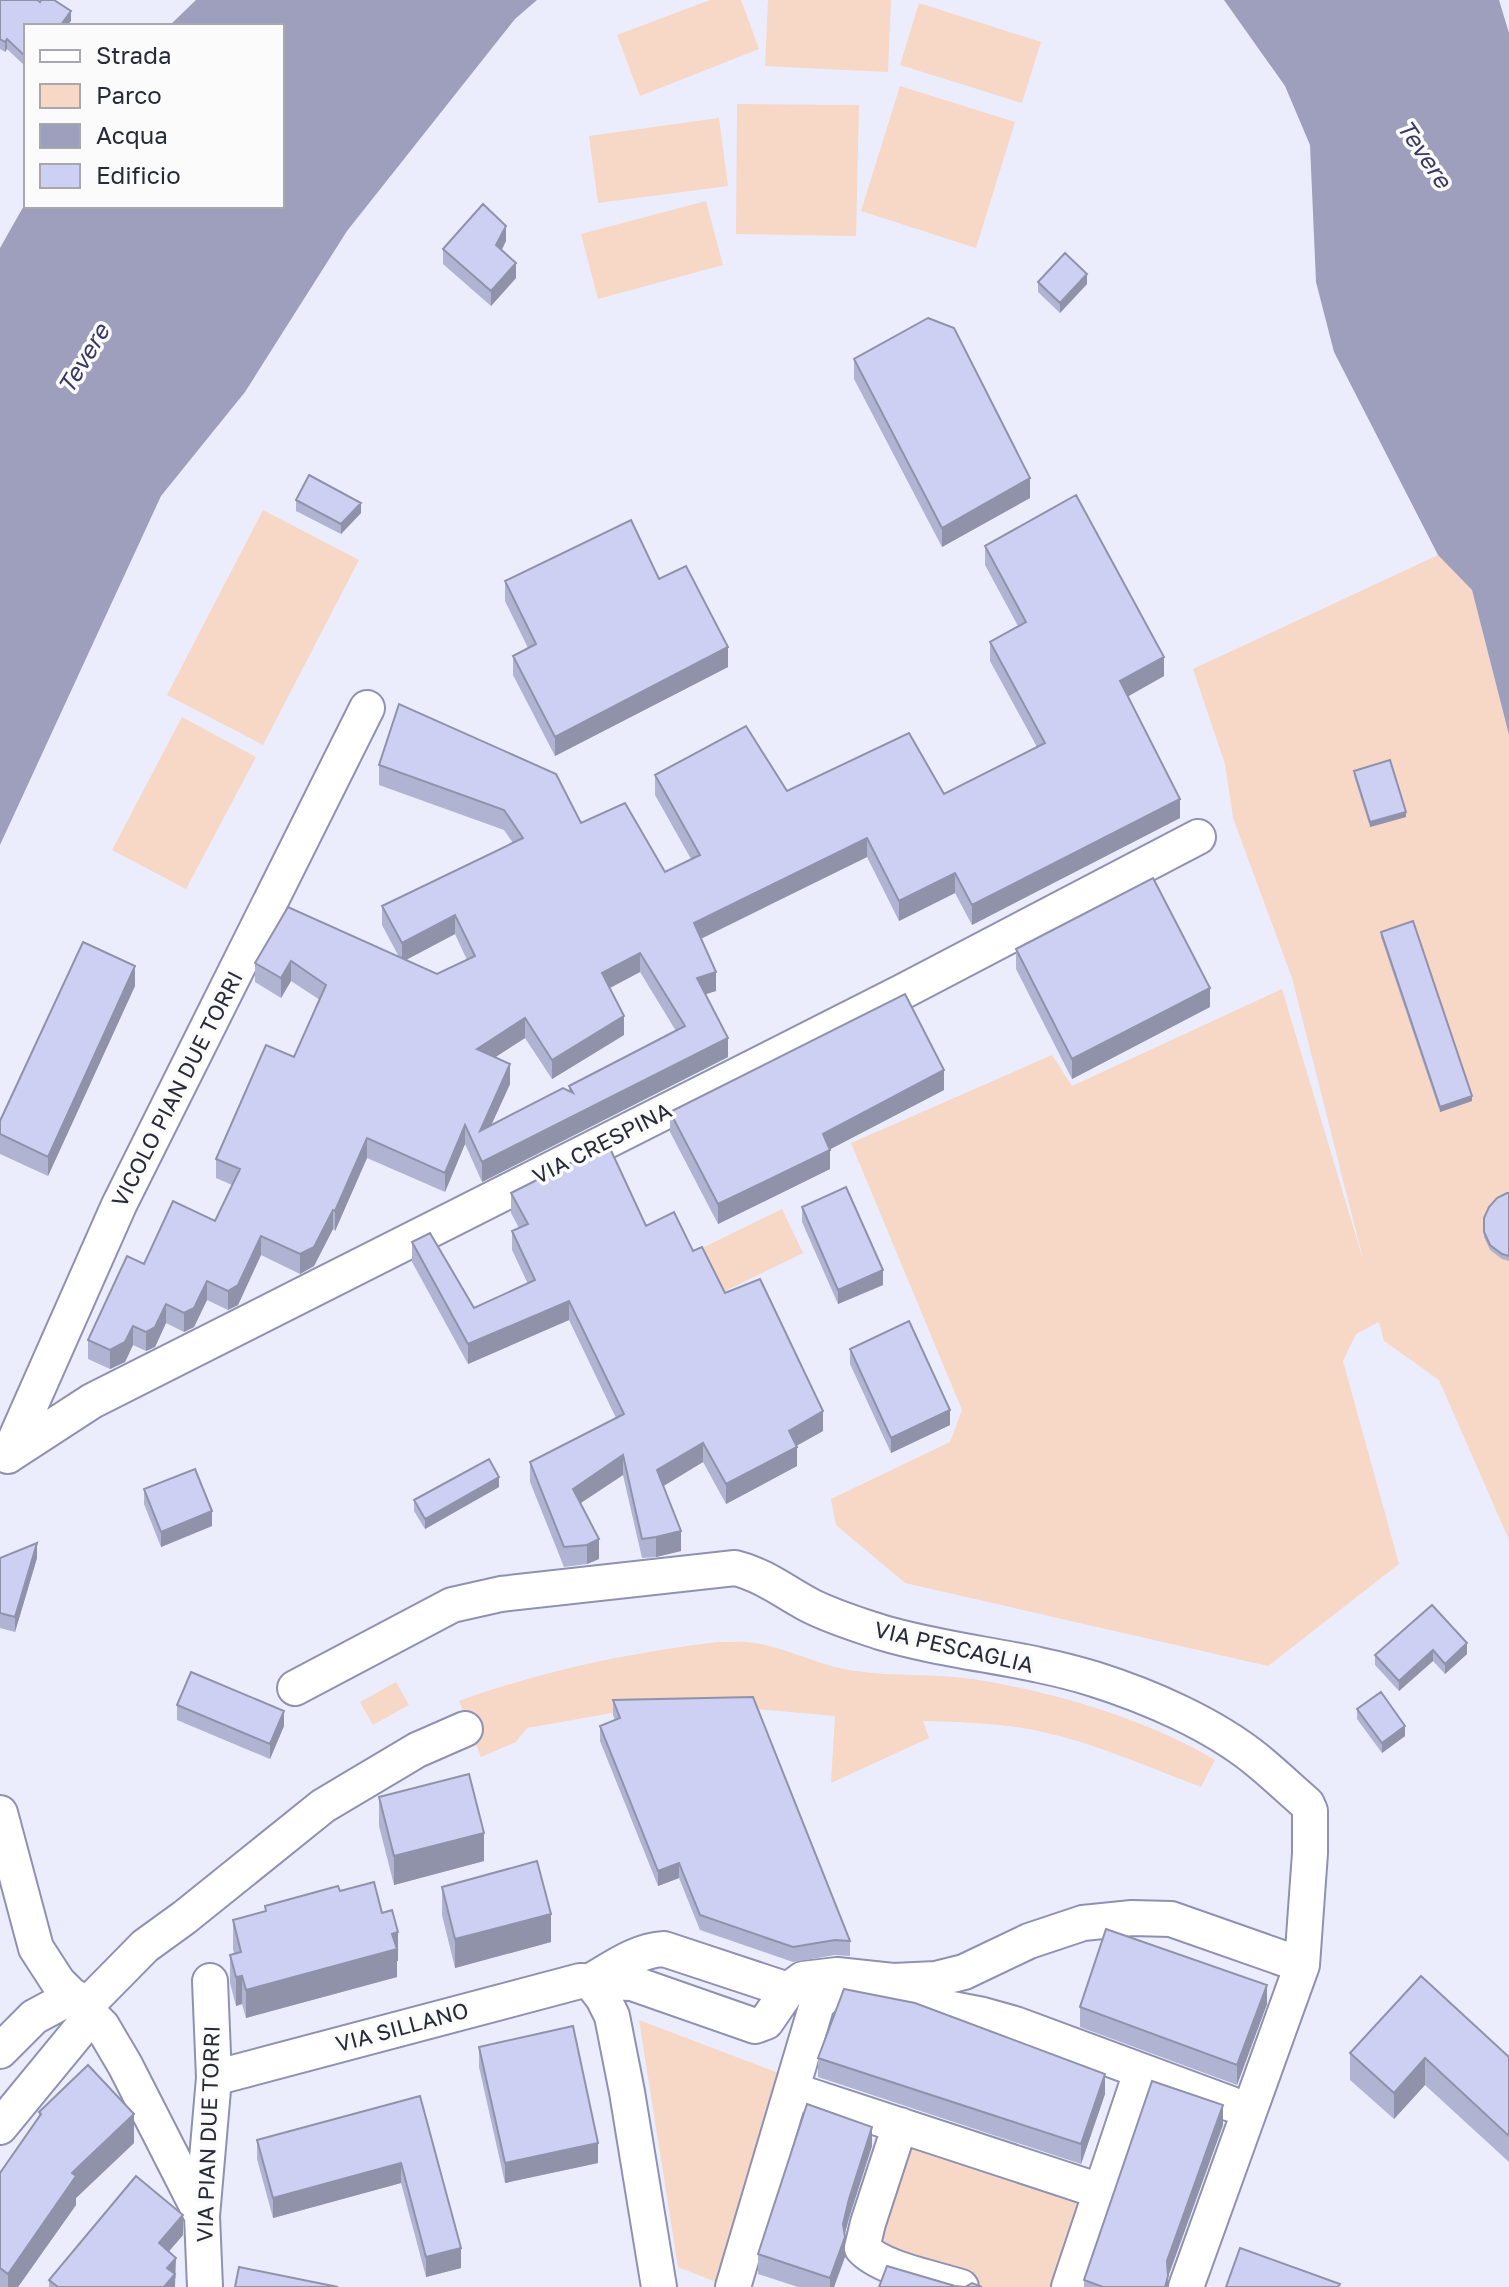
<svg xmlns="http://www.w3.org/2000/svg" width="1509" height="2287" font-family="'Golos Text',sans-serif">
<rect width="100%" height="100%" fill="#ecedfc"/>
<path fill="#f7d7c6" d="M710,0H741L759,49L640,96L617,35Z
M768,0H891L888,72L765,66Z
M919,3L1041,42L1022,103L900,65Z
M900,86L1015,122L976,248L861,211Z
M737,104L859,105L856,236L736,234Z
M719,118L728,186L598,203L589,136Z
M706,201L723,265L598,299L581,234Z
M263,510L359,560L263,745L167,695Z
M1438,555L1472,590L1509,735V1540L1439,1380L1384,1341L1379,1322L1356,1334L1343,1361L1399,1564L1268,1666L905,1583L836,1525L831,1499L950,1442L962,1410L851,1143L1052,1055L1072,1086L1282,989L1364,1263L1292,978L1233,818L1225,764L1193,669Z
M182,717L256,757L186,889L112,850Z
M782,1209L803,1253L719,1294L698,1250Z
M718,1642C730,1642 744,1641 755,1643C790,1649 821,1667 856,1671C894,1677 933,1673 972,1679C1051,1691 1147,1719 1215,1760L1201,1787C1150,1768 1100,1745 1047,1733C1006,1723 964,1722 923,1721L929,1738L831,1783L835,1716L755,1709L612,1713L527,1728L516,1742L481,1757L459,1701C545,1670 628,1653 718,1642Z
M396,1682L409,1705L373,1725L360,1702Z
M639,2020L784,2075L716,2282L678,2267Z
M908,2141L1081,2200L1053,2287H984L873,2249Z"/>
<path fill="#9d9fbd" d="M196,0H537L515,19L347,231L245,392L161,496L0,845V248L26,202V206H282V26H169Z
M1224,0H1499L1509,33V735L1472,590L1438,555L1334,352L1316,282L1310,145L1285,86Z"/>
<g fill="none" stroke-linecap="round" stroke-linejoin="round">
<g stroke="#8e91b2" stroke-width="38">
<path id="minor" d="M9,1455L92,1401L902,992L1198,837
M8,1456L119,1205L367,708
M295,1688L452,1605L501,1594L735,1568C764,1575 786,1593 811,1606C833,1617 856,1624 880,1632C950,1653 1024,1657 1094,1679C1148,1696 1213,1724 1257,1760C1274,1774 1290,1789 1307,1804L1310,1811V1853L1302,1965L1186,2287
M0,1813L36,1948L58,1982L102,2026L125,2065L202,2216
M590,1981L603,1998L612,2016L627,2092L659,2287
M591,1981C613,1968 638,1950 664,1949L788,1990
M84,2008L145,1946L185,1917L323,1806L417,1750L465,1729
M0,2051L34,2017L73,1996
M214,2078L580,1981L632,1983L755,2026L766,2022L788,1990L803,1979L837,1975L893,1981L936,1979L964,1972L1029,1941L1083,1923L1132,1918L1171,1919L1302,1965
M792,2090L1100,2191
M900,2125L868,2223L862,2248C881,2269 933,2278 961,2287
M0,2127L92,2015
M205,2287L202,2216L214,2078L210,1981
M733,2287L817,2004L831,1991L843,1988L983,2015L1015,2024L1231,2104
M1069,2287L1141,2072"/>
</g>
<use href="#minor" stroke="#fff" stroke-width="34"/>
</g>
<path fill="#b0b3d1" fill-rule="evenodd" d="M0,0L71,21L26,26V67L7,49L5,52L0,49Z
M506,241L502,250L516,278L491,306L443,264V249Z
M1038,282L1087,284L1060,313L1038,292Z
M854,359L1030,498L942,547L854,379Z
M296,500L361,513L341,534L296,511Z
M985,546L1164,676L1128,696L1180,818L972,925L955,893L899,921L867,857L701,939L716,991L705,994L728,1057L482,1182L465,1144L445,1192L367,1158L335,1231L333,1229L314,1266L300,1274L261,1255L238,1305L228,1310L207,1300L194,1327L184,1332L166,1323L155,1347L146,1351L133,1345L125,1362L110,1369L88,1359V1340L144,1264L215,1221L232,1185L216,1178V1159L294,1057L320,1000L291,981L281,998L255,982V963L399,957L382,925V906L513,843L504,830L379,785V765L581,823L665,872L691,859L655,795V775L787,791L944,794L1037,747L990,661V642L1018,626L985,565ZM455,934L467,960L437,974L406,960ZM640,972L676,1031L569,1086V1091L491,1125L510,1084L495,1057L525,1038L552,1079L624,1035L610,988Z
M659,579L728,667L555,756L513,675V656L528,648L505,601V581Z
M1354,771L1406,817L1370,827L1354,776Z
M1381,932L1472,1101L1440,1112L1381,937Z
M1016,949L1210,1007L1072,1079L1016,969Z
M135,986L48,1176L0,1154V1121Z
M944,1090L830,1149V1169L718,1224L670,1132V1112Z
M511,1193L646,1226L693,1251L725,1293L823,1431L796,1446L797,1466L726,1504L703,1462L663,1486L681,1551L656,1557L642,1558L623,1475L581,1503L599,1559L587,1564L564,1567L530,1482V1462L616,1418L569,1320L468,1364L412,1262V1242L474,1308L528,1284L512,1250V1231L519,1228L511,1213Z
M1509,1193V1261L1502,1259L1490,1250L1484,1237V1218Z
M802,1207L883,1285L838,1304L802,1222Z
M850,1349L950,1425L891,1453L850,1364Z
M499,1487L425,1529L414,1511V1500Z
M144,1489L212,1526L161,1547L144,1504Z
M0,1558H37L15,1632L0,1628Z
M1467,1643V1654L1445,1674L1433,1661L1399,1691L1375,1665V1655Z
M613,1700L850,1941V1956L835,1955L793,1962L700,1930L679,1878L658,1886L600,1741V1726L615,1720L613,1715Z
M177,1705L284,1726L270,1759L177,1720Z
M1357,1709L1405,1736L1382,1753L1357,1719Z
M379,1797L484,1861L394,1885L379,1826Z
M442,1887L551,1942L455,1968L442,1915Z
M340,1891L382,1913L398,1961H397V1977L246,2018L242,2004L236,2006L230,1983V1955L234,1953L233,1949V1920L265,1912V1906Z
M1267,2004L1237,2085L1080,2027V2007Z
M479,2047L598,2163L505,2183L479,2067Z
M1350,2053L1509,2057V2162L1425,2085L1394,2119L1350,2080Z
M818,2058L1105,2094L1081,2164L818,2077Z
M420,2096L461,2268L426,2277L401,2183L273,2218L257,2159V2140Z
M39,2112L134,2143L76,2198V2205L18,2287H0V2173L39,2116Z
M1223,2125L1168,2277V2287H1084V2280Z
M872,2146L849,2218L844,2236L845,2257L834,2287H798L758,2274V2254Z
M183,2235L169,2251L176,2277L175,2279V2287H49V2280Z"/>
<path fill="#9092aa" d="M71,11V21L67,26H60Z
M7,39V49L5,52V42Z
M506,226V241L496,260V245Z
M516,263V278L491,306V291Z
M1087,274V284L1060,313V303Z
M1030,478V498L942,547V528Z
M361,503V513L341,534V524Z
M728,647V667L555,756V737Z
M1164,657V676L1120,701V681Z
M1180,799V818L972,925V905Z
M1406,812V817L1370,827V822Z
M867,838V857L694,942V923Z
M955,873V893L899,921V901Z
M455,915V934L402,962V943Z
M640,953V972L602,992V973Z
M291,961V981L281,998V978Z
M135,966V986L48,1176V1157Z
M716,972V991L697,997V978Z
M1210,988V1007L1072,1079V1059Z
M624,1016V1035L552,1079V1060Z
M525,1018V1038L477,1069V1049Z
M728,1038V1057L482,1182V1162Z
M510,1064V1084L480,1150V1131Z
M944,1070V1090L823,1153V1134Z
M1472,1096V1101L1440,1112V1107Z
M465,1125V1144L445,1192V1173Z
M367,1138V1158L335,1231V1211Z
M830,1150V1169L718,1224V1204Z
M333,1210V1229L314,1266L300,1274V1254Z
M261,1236V1255L238,1305L228,1310V1291Z
M883,1270V1285L838,1304V1290Z
M207,1281V1300L194,1327L184,1332V1313Z
M569,1301V1320L468,1364V1344Z
M166,1304V1323L155,1347L146,1351V1332Z
M133,1326V1345L125,1362L110,1369V1350Z
M950,1410V1425L891,1453V1438Z
M823,1411V1431L789,1450V1431Z
M703,1443V1462L657,1490V1470Z
M797,1447V1466L726,1504V1484Z
M623,1455V1475L573,1508V1489Z
M499,1477V1487L425,1529V1519Z
M212,1511V1526L161,1547V1532Z
M681,1531V1551L656,1557V1537Z
M599,1539V1559L587,1564V1545Z
M37,1543V1558L15,1632V1617Z
M1467,1643V1654L1445,1674V1664Z
M1433,1650V1661L1399,1691V1681Z
M284,1711V1726L270,1759V1744Z
M1405,1726V1736L1382,1753V1743Z
M484,1833V1861L394,1885V1856Z
M679,1863V1878L658,1886V1871Z
M551,1914V1942L455,1968V1939Z
M398,1932V1961H397V1977L246,2018V1990Z
M242,1976V2004L236,2006V1977Z
M1267,1985V2004L1237,2085V2065Z
M1425,2058V2085L1394,2119V2093Z
M1105,2074V2094L1081,2164V2144Z
M1223,2105V2125L1168,2277V2287H1165L1167,2261Z
M134,2114V2143L76,2198V2205L18,2287H8V2274L72,2173Z
M872,2127V2146L849,2218L843,2241L845,2237V2257L834,2287H830V2278L849,2199Z
M598,2143V2163L505,2183V2163Z
M401,2163V2183L273,2218V2198Z
M183,2215V2235L159,2263V2243Z
M461,2248V2268L426,2277V2257Z
M176,2258L175,2287H164L167,2268Z"/>
<path fill="#cdd0f3" stroke="#9092aa" stroke-width="2" fill-rule="evenodd" d="M0,0H37L40,2L41,0H54L71,11L60,26H26V57L7,39L5,42L0,39Z
M483,204L506,226L496,245L516,263L491,291L443,249Z
M1065,253L1087,274L1060,303L1038,282Z
M928,318L954,328L1030,478L942,528L854,359Z
M309,475L361,503L341,524L296,500Z
M1076,495L1164,657L1120,681L1180,799L972,905L955,873L899,901L867,838L694,923L716,972L697,978L728,1038L482,1162L465,1125L445,1173L367,1138L335,1211L333,1210L314,1247L300,1254L261,1236L238,1285L228,1291L207,1281L194,1308L184,1313L166,1304L155,1327L146,1332L133,1326L125,1342L110,1350L88,1340L127,1256L144,1264L173,1201L215,1221L240,1169L216,1159L266,1045L294,1057L326,985L291,961L281,978L255,963L288,907L437,974L475,956L455,915L402,943L382,906L523,838L504,810L379,765L399,704L556,774L581,823L625,803L665,872L700,855L655,775L746,726L787,791L909,733L944,794L1045,743L990,642L1026,622L985,546ZM640,953L685,1026L569,1086L573,1093L563,1088L480,1131L510,1064L477,1049L525,1018L552,1060L624,1016L602,973Z
M631,520L659,579L686,566L728,647L555,737L513,656L536,644L505,581Z
M1390,760L1406,812L1370,822L1354,771Z
M1153,878L1210,988L1072,1059L1016,949Z
M1413,921L1472,1096L1440,1107L1381,932Z
M83,942L135,966L48,1157L0,1134V1121Z
M905,994L944,1070L823,1134L830,1150L718,1204L670,1112Z
M608,1144L646,1226L674,1212L693,1251L702,1247L725,1293L760,1279L823,1411L789,1431L797,1447L726,1484L703,1443L657,1470L681,1531L656,1537L642,1539L623,1455L573,1489L599,1539L587,1545L564,1547L530,1462L624,1414L569,1301L468,1344L412,1242L430,1233L474,1308L535,1280L512,1231L528,1224L511,1193Z
M846,1187L883,1270L838,1290L802,1207Z
M1507,1193H1509V1256L1502,1254L1490,1245L1484,1232V1218L1489,1207L1497,1198Z
M909,1321L950,1410L891,1438L850,1349Z
M489,1459L499,1477L425,1519L414,1500Z
M195,1469L212,1511L161,1532L144,1489Z
M37,1543L15,1617L0,1613V1558Z
M1432,1605L1467,1643L1445,1664L1433,1650L1399,1681L1375,1655Z
M191,1672L284,1711L270,1744L177,1705Z
M1381,1692L1405,1726L1382,1743L1357,1709Z
M753,1697L850,1941L835,1940L793,1947L700,1915L679,1863L658,1871L600,1726L620,1718L613,1700Z
M469,1774L484,1833L394,1856L379,1797Z
M537,1861L551,1914L455,1939L442,1887Z
M374,1882L382,1913L392,1910L398,1932L392,1934L397,1949L246,1990L242,1976L236,1977L230,1955L241,1952L233,1920L266,1911L265,1906L338,1886L340,1891Z
M1106,1929L1267,1985L1237,2065L1080,2007Z
M1421,1976L1509,2057V2136L1425,2058L1394,2093L1350,2053Z
M844,1989L915,2003L1105,2074L1081,2144L818,2058Z
M573,2026L598,2143L505,2163L479,2047Z
M88,2065L134,2114L72,2173L76,2176L8,2274L0,2268V2173L41,2114L39,2112Z
M1152,2081L1223,2105L1167,2261L1168,2276L1165,2287H1103L1084,2280Z
M420,2096L461,2248L426,2257L401,2163L273,2198L257,2140Z
M807,2104L872,2127L849,2199L843,2224L845,2237L830,2278L758,2254Z
M136,2176L183,2215L159,2243L176,2258L167,2268L175,2274L164,2287H58L49,2280Z
M1240,2248L1340,2284L1338,2287H1226Z
M887,2266L955,2286L965,2287L972,2283L982,2287H879Z
M239,2267L338,2287H235Z"/>
<g text-anchor="middle" stroke-width="7" stroke-linejoin="round" paint-order="stroke">
<g font-size="22" fill="#292a38" stroke="#fbfbfb">
<text transform="translate(177 1089) rotate(-63)" y="8">VICOLO PIAN DUE TORRI</text>
<text transform="translate(602 1143) rotate(-27)" y="8">VIA CRESPINA</text>
<text transform="translate(954 1647) rotate(13)" y="8">VIA PESCAGLIA</text>
<text transform="translate(402 2027) rotate(-15)" y="8">VIA SILLANO</text>
<text transform="translate(208 2134) rotate(-88)" y="8">VIA PIAN DUE TORRI</text>
</g>
<g font-size="24" font-style="italic" fill="#383863" stroke="#fbfbfb">
<text transform="translate(1424 154) rotate(56)" y="8">Tevere</text>
<text transform="translate(84 359) rotate(-59)" y="8">Tevere</text>
</g>
</g>
<rect x="24" y="24" width="260" height="184" fill="#fbfbfb" stroke="#a7a7ad" stroke-width="2"/>
<rect x="40" y="50" width="40" height="12" fill="#ffffff" stroke="#a7a7ad" stroke-width="2"/>
<text x="96" y="64" font-size="24" fill="#292a38">Strada</text>
<rect x="40" y="84" width="40" height="24" fill="#f7d7c6" stroke="#a7a7ad" stroke-width="2"/>
<text x="96" y="104" font-size="24" fill="#292a38">Parco</text>
<rect x="40" y="124" width="40" height="24" fill="#9d9fbd" stroke="#a7a7ad" stroke-width="2"/>
<text x="96" y="144" font-size="24" fill="#292a38">Acqua</text>
<rect x="40" y="164" width="40" height="24" fill="#cdd0f3" stroke="#a7a7ad" stroke-width="2"/>
<text x="96" y="184" font-size="24" fill="#292a38">Edificio</text>
</svg>
